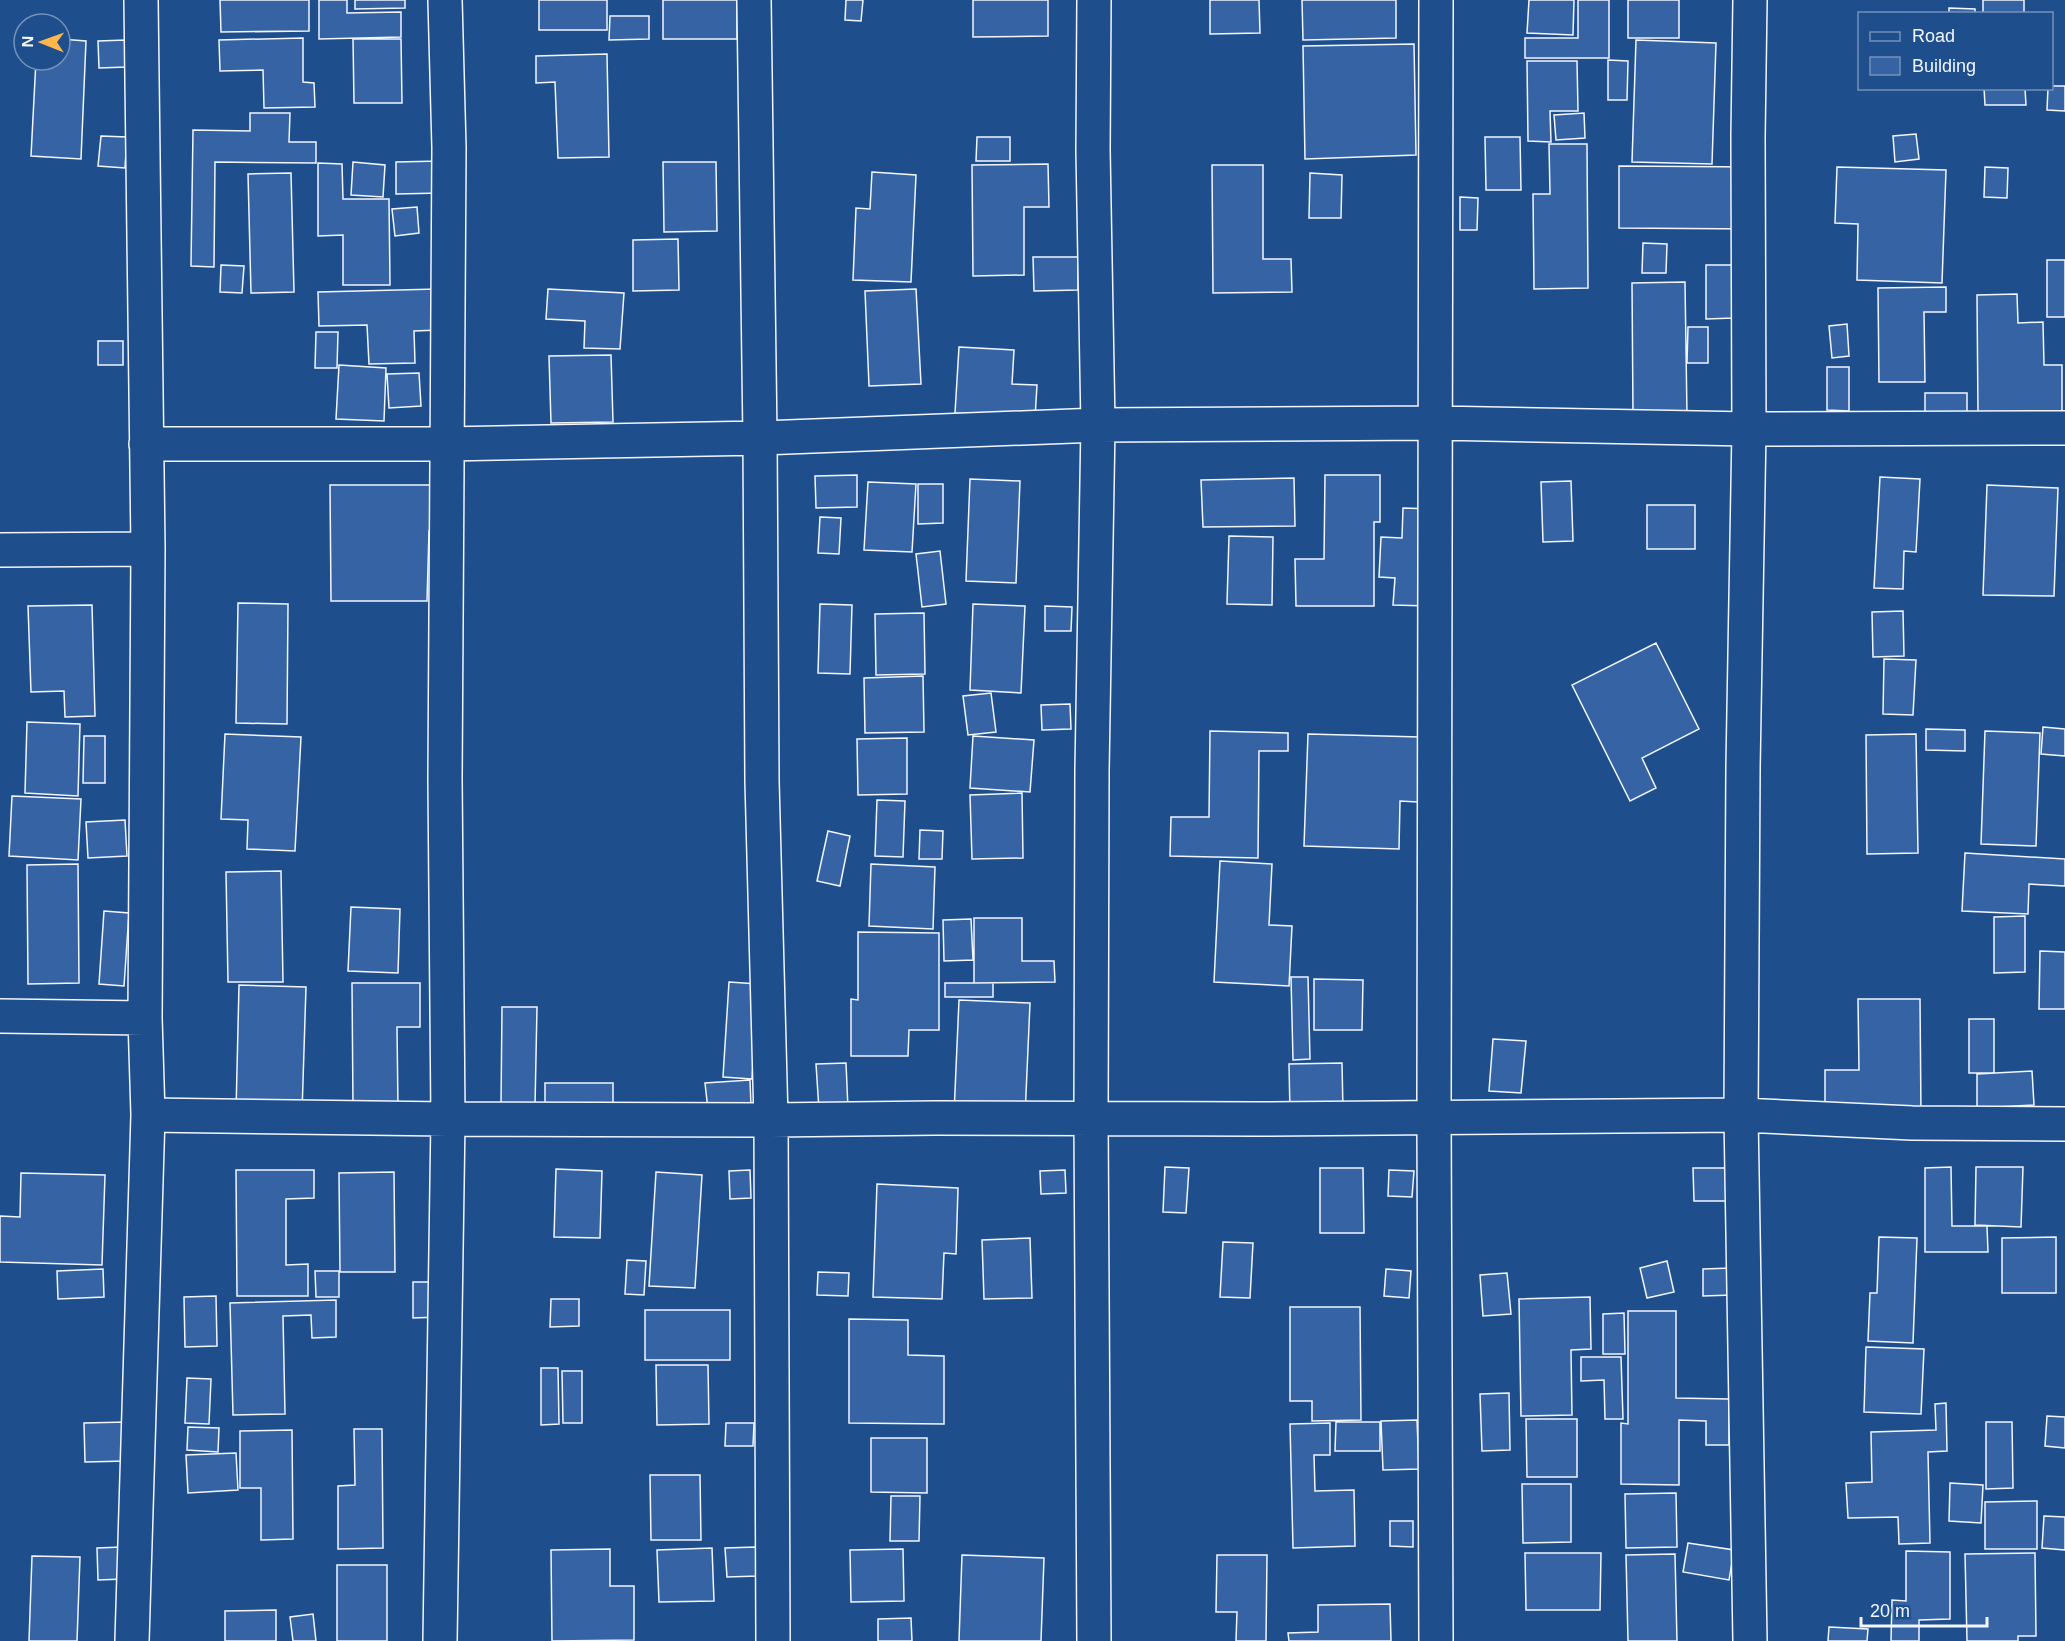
<svg xmlns="http://www.w3.org/2000/svg" width="2065" height="1641" font-family="Arial,sans-serif">
<rect width="100%" height="100%" fill="#1f4e8c"/>
<path fill="#3563a3" stroke="#f2f6ff" stroke-width="1.5" d="M220,0H309V31L221,32Z
M319,0H347V13L401,12V37L319,39Z
M355,0H405V8L355,9Z
M539,0H607V30H539Z
M663,0H737V39H663Z
M846,0H863L861,21L845,20Z
M973,0H1048V36L973,37Z
M1210,0H1259L1260,33L1210,34Z
M1302,0H1396V38L1303,40Z
M1529,0H1574L1573,35L1527,33Z
M1578,0H1609V58H1525V38H1578Z
M1628,0H1679V38H1628Z
M1983,0H2024V14H1983Z
M1949,8L1975,9V14H1949Z
M610,16H649V39L609,40Z
M303,38V82L314,83L315,107L264,108L263,70L220,71L219,40Z
M60,39L86,41L81,159L31,156L36,60H60Z
M353,39H401L402,103H354Z
M126,40L127,67L99,68L98,41Z
M1636,40L1716,43L1712,164L1632,162Z
M1414,44L1416,155L1305,159L1303,46Z
M607,54L609,157L558,158L555,82L536,83V56Z
M1608,60L1628,61L1627,100H1608Z
M1527,61H1577L1578,111H1550L1551,142L1528,141Z
M2052,86H2065V111L2047,110L2048,88H2052Z
M1984,88H2025L2026,105H1985Z
M250,113H290L289,142H316V163L215,162L214,267L191,266L193,130L250,131Z
M1584,113L1585,138L1556,140L1554,115Z
M1916,134L1919,159L1895,162L1893,136Z
M101,136L127,137L125,168L98,166Z
M977,137H1010V161H976Z
M1485,137H1520L1521,190H1486Z
M1549,144H1587L1588,288L1534,289L1533,194H1550Z
M441,161V193L396,194V162Z
M353,162L385,165L383,197L351,195Z
M663,162H716L717,231L664,232Z
M318,163L342,164L343,199H389L390,285H343V235L318,236Z
M1048,164L1049,207H1024V275L973,276L972,165Z
M1212,165H1263V259H1291L1292,292L1213,293Z
M1619,166L1755,167L1754,229L1619,228Z
M1837,167L1946,170L1942,283L1857,280L1858,224L1835,223Z
M1985,167L2008,168L2007,198L1984,197Z
M872,172L916,175L911,282L853,280L856,208L870,209Z
M291,173L294,292L251,293L248,174Z
M1310,173L1342,175L1341,218H1309Z
M1460,197L1478,198L1477,230H1460Z
M417,207L419,233L395,236L392,209Z
M678,239L679,290L633,291V240Z
M1643,243L1667,244L1666,273H1642Z
M1033,257H1078V290L1034,291Z
M2047,260H2065V317H2047Z
M221,265L244,266L242,293L220,292Z
M1706,265H1732L1734,318L1706,319Z
M1685,282L1687,415H1633L1632,283Z
M1946,287V312H1924L1925,382H1879L1878,288Z
M438,289L439,330L414,331L415,363L369,364L367,325L319,326L318,292Z
M548,289L624,293L620,349L584,348L585,321L546,319Z
M916,289L921,384L869,386L865,291Z
M2017,294L2018,323L2043,322L2044,365H2062V414H1978L1977,295Z
M1847,324L1849,356L1832,358L1829,326Z
M1688,327H1708V363H1687Z
M316,332H338L337,368H315Z
M98,341H123V365H98Z
M959,347L1014,350L1012,384L1037,385L1035,418L955,413Z
M611,355L613,422L551,423L549,356Z
M339,365L386,368L384,421L336,419Z
M1827,367H1849V411L1827,410Z
M419,373L421,406L389,408L387,374Z
M1925,393H1967V413H1925Z
M857,475V507L816,508L815,476Z
M1325,475H1380V522H1374V606H1296L1295,559H1324Z
M1880,477L1920,479L1916,552L1904,551L1903,589L1874,588Z
M1294,478L1295,526L1203,527L1201,480Z
M970,479L1020,481L1016,583L966,581Z
M1571,481L1573,541L1543,542L1541,482Z
M868,482L916,484L912,552L864,550Z
M918,484H943V523L918,524Z
M330,485H430L431,531H429L427,601H331Z
M1987,485L2058,488L2054,596L1983,595Z
M1647,505H1695V549H1647Z
M1403,508L1432,509L1428,606L1393,605L1395,578L1379,577L1381,537L1402,538Z
M820,517L841,518L839,554L818,553Z
M1229,536L1273,537L1272,605L1227,604Z
M940,551L946,604L922,607L916,554Z
M238,603L288,604L287,724L236,723Z
M820,604L852,605L850,674L818,673Z
M973,604L1025,606L1021,693L970,690Z
M92,605L95,716L65,717L64,691L31,692L28,606Z
M1045,606L1072,607L1071,631H1045Z
M1903,611L1904,656L1873,657L1872,612Z
M924,613L925,674L876,675L875,614Z
M1656,643L1699,729L1642,758L1656,788L1630,801L1572,685Z
M1884,659L1916,660L1913,715L1883,714Z
M923,676L924,732L865,733L864,678Z
M991,693L996,732L968,735L963,696Z
M1070,704L1071,729L1042,730L1041,705Z
M27,722L80,724L78,796L25,793Z
M2043,727L2065,729V756L2041,754Z
M1926,729L1965,730V751L1926,750Z
M1210,731L1288,733V751H1259L1258,858L1170,856L1171,817H1209Z
M1985,731L2040,733L2036,846L1981,844Z
M225,734L301,737L295,851L247,849L248,820L221,819Z
M1308,734L1420,737L1418,802L1400,801L1399,849L1304,846Z
M1916,734L1918,853L1867,854L1866,735Z
M84,736H105V783H83Z
M973,736L1034,740L1030,792L970,788Z
M907,738V794L858,795L857,739Z
M1022,793L1023,858L972,859L970,795Z
M12,796L81,799L78,860L9,856Z
M877,800L905,801L903,857L875,856Z
M125,820L127,856L88,858L86,822Z
M920,830L943,831L942,859H919Z
M828,831L850,836L840,886L817,881Z
M1965,853L2065,859V886L2029,884L2028,914L1962,911Z
M1220,861L1272,864L1269,925L1292,926L1289,986L1214,982Z
M78,864L79,983L28,984L27,865Z
M871,864L935,867L933,929L869,926Z
M281,871L283,982H228L226,872Z
M351,907L400,909L398,973L348,971Z
M104,911L129,913L124,986L99,984Z
M2025,916V972L1994,973V917Z
M974,918H1022V961H1054L1055,982L974,983Z
M971,919L973,960L944,961L943,920Z
M858,932L939,933V1030H909L908,1056H851V999L858,1000Z
M2040,951L2065,952V1009H2039Z
M1291,977H1308L1310,1059L1293,1060Z
M1314,979L1363,980L1362,1030H1314Z
M729,982L758,984L752,1079L723,1077Z
M352,983H420V1027H397L398,1108H353Z
M945,983H993V997H945Z
M239,985L306,987L302,1113L236,1112Z
M1858,999H1920L1921,1116L1825,1117V1070H1859Z
M959,1000L1030,1003L1025,1117L954,1114Z
M502,1007H537L535,1107H501Z
M1969,1019H1994V1073H1969Z
M1493,1039L1526,1041L1521,1093L1489,1091Z
M846,1063L848,1109L819,1110L816,1064Z
M1342,1063L1343,1111L1290,1113L1289,1064Z
M2032,1071L2034,1105L1977,1108V1074Z
M750,1080L751,1106L708,1110L705,1083Z
M545,1083H613V1107L545,1108Z
M1165,1167L1189,1168L1186,1213L1163,1212Z
M1951,1167L1952,1226H1987L1988,1252H1925V1168Z
M1976,1167H2023L2021,1227L1975,1225Z
M1320,1168H1363L1364,1233H1320Z
M1693,1168H1729V1201H1694Z
M556,1169L602,1171L600,1238L554,1237Z
M236,1170H314V1198L286,1199V1265L308,1264V1296H237Z
M750,1170L751,1198L730,1199L729,1171Z
M1065,1170L1066,1193L1041,1194L1040,1171Z
M1389,1170L1414,1171L1412,1197L1388,1196Z
M394,1172L395,1272H340L339,1173Z
M656,1172L702,1175L695,1288L649,1286Z
M21,1173L105,1175L102,1265L0,1262V1216L20,1217Z
M877,1184L958,1188L956,1254L944,1253L942,1299L873,1297Z
M1879,1237L1917,1238L1913,1343L1868,1341L1870,1293H1877Z
M2056,1237V1293H2002V1238Z
M1030,1238L1032,1298L984,1299L982,1240Z
M1223,1242L1253,1243L1250,1298L1220,1297Z
M627,1260L646,1261L644,1295L625,1294Z
M1667,1261L1674,1292L1647,1298L1640,1268Z
M1732,1268V1295L1703,1296V1269Z
M103,1269L104,1297L58,1299L57,1271Z
M1386,1269L1411,1271L1409,1298L1384,1296Z
M315,1271H339V1297H316Z
M818,1272L849,1273L848,1296L817,1295Z
M1507,1273L1511,1314L1483,1316L1480,1275Z
M413,1282H437L438,1317L413,1318Z
M216,1296L217,1346L185,1347L184,1297Z
M1590,1297L1591,1349L1571,1350L1572,1415L1521,1416L1519,1299Z
M551,1299H579V1326L550,1327Z
M336,1300V1337L312,1338L311,1315L283,1316L285,1414L233,1415L230,1303Z
M1290,1307H1360L1361,1420L1312,1421V1401H1290Z
M645,1310H730V1360H645Z
M1628,1311H1676V1398L1729,1399V1445H1706V1421L1679,1420V1485L1621,1484V1423L1628,1424Z
M1624,1313L1625,1354H1603V1314Z
M849,1319L908,1320V1355L944,1356V1424L849,1423Z
M1866,1347L1924,1349L1921,1414L1864,1412Z
M1581,1357H1621L1623,1419H1605L1604,1380L1581,1381Z
M656,1365H708L709,1424L657,1425Z
M541,1368H558L559,1424L541,1425Z
M562,1371H582V1423H563Z
M187,1378L211,1379L209,1424L185,1423Z
M1509,1393L1510,1450L1482,1451L1480,1394Z
M1946,1403L1947,1451L1928,1452L1930,1543L1899,1544L1898,1517L1848,1518L1846,1483L1872,1482L1871,1432L1936,1430L1935,1404Z
M2047,1416L2065,1417V1448L2045,1446Z
M1526,1419H1577V1477H1527Z
M1417,1420L1419,1469L1383,1470L1381,1421Z
M127,1422V1461L85,1462L84,1423Z
M1336,1422H1380V1451H1335Z
M1986,1422H2012L2013,1488L1986,1489Z
M726,1423H754L753,1446H725Z
M1330,1423V1455H1314L1315,1491L1354,1490L1355,1546L1293,1548L1290,1424Z
M188,1427L219,1428L218,1452L187,1450Z
M354,1429H382L383,1548L338,1549V1486L355,1485Z
M292,1430L293,1539L261,1540V1488H240V1431Z
M871,1438H927V1493L871,1492Z
M236,1453L238,1490L188,1493L186,1455Z
M650,1475H700L701,1540H651Z
M1950,1483L1983,1485L1981,1523L1949,1521Z
M1522,1484H1571V1542L1523,1543Z
M1676,1493L1677,1547L1626,1548L1625,1494Z
M891,1496H920L919,1541H890Z
M2037,1501V1549H1985V1502Z
M2044,1516L2065,1517V1550L2042,1548Z
M1390,1521H1413V1547L1390,1546Z
M1688,1543L1734,1550L1729,1580L1683,1572Z
M122,1547L123,1579L98,1580L97,1548Z
M756,1547L758,1576L727,1577L725,1548Z
M712,1548L714,1601L659,1602L657,1550Z
M610,1549V1586H634V1640L552,1641L551,1550Z
M903,1549L904,1601L851,1602L850,1550Z
M1906,1551L1950,1552V1619L1919,1620V1641H1891L1892,1600L1906,1601Z
M1525,1553H1601L1600,1610H1526Z
M2035,1553L2036,1636H2018V1641H1967L1965,1554Z
M1675,1554L1677,1641H1628L1626,1555Z
M962,1555L1044,1558L1041,1641H959Z
M1217,1555H1267L1266,1641H1236L1237,1612H1216Z
M32,1556L80,1557L77,1641H29Z
M337,1565H387V1641H337Z
M1390,1604L1391,1641H1289L1288,1633L1318,1632V1605Z
M276,1610V1641H225V1611Z
M313,1614L316,1641H293L290,1617Z
M911,1618L912,1641H878V1619Z
M1829,1627L1868,1629L1867,1641H1828Z"/>
<g fill="none" stroke-linecap="round" stroke-linejoin="round">
<g stroke="#f2f6ff" stroke-width="36">
<path id="minor" d="M754,0L760,438L762,781L771,1120L773,1641
M1094,0L1093,150L1098,425L1092,771L1091,1118L1094,1641
M1750,0L1748,136L1749,429L1743,768L1741,1115L1750,1641
M146,444H447L760,438L1098,425L1436,423L1749,429L2065,428
M0,550L148,549
M0,1016L145,1018
M148,1115L448,1119L771,1120L935,1118L1257,1119L1741,1115L1912,1123L2065,1124
M132,1641L148,1115L145,1018L148,549L141,0
M440,1641L448,1119L445,779L449,148L445,0
M1436,1641L1434,1116L1436,0"/>
</g>
<use href="#minor" stroke="#1f4e8c" stroke-width="33"/>
</g>
<rect x="1858" y="12" width="195" height="78" fill="#1f4e8c" stroke="#7391ba" stroke-width="1.5"/>
<rect x="1870" y="32" width="30" height="9" fill="#1f4e8c" stroke="#7391ba" stroke-width="1.5"/>
<text x="1912" y="42" font-size="18" fill="#f2f6ff">Road</text>
<rect x="1870" y="57" width="30" height="18" fill="#3563a3" stroke="#7391ba" stroke-width="1.5"/>
<text x="1912" y="72" font-size="18" fill="#f2f6ff">Building</text>
<g transform="translate(42 42) rotate(271)"><circle r="28" fill="#1f4e8c" stroke="#7391ba" stroke-width="1.5"/>
<path d="M0-4.5L10 22L0 15L-10 22Z" fill="#ffb74d"/>
<text y="-9" font-size="16" font-weight="bold" text-anchor="middle" fill="#f2f6ff">N</text>
</g>
<path d="M1861 1617v9h126v-9" fill="none" stroke="#f2f6ff" stroke-width="3"/>
<text x="1870" y="1617" font-size="18" fill="#f2f6ff" stroke="#1f4e8c" stroke-width="4.5" paint-order="stroke">20 m</text>
</svg>
